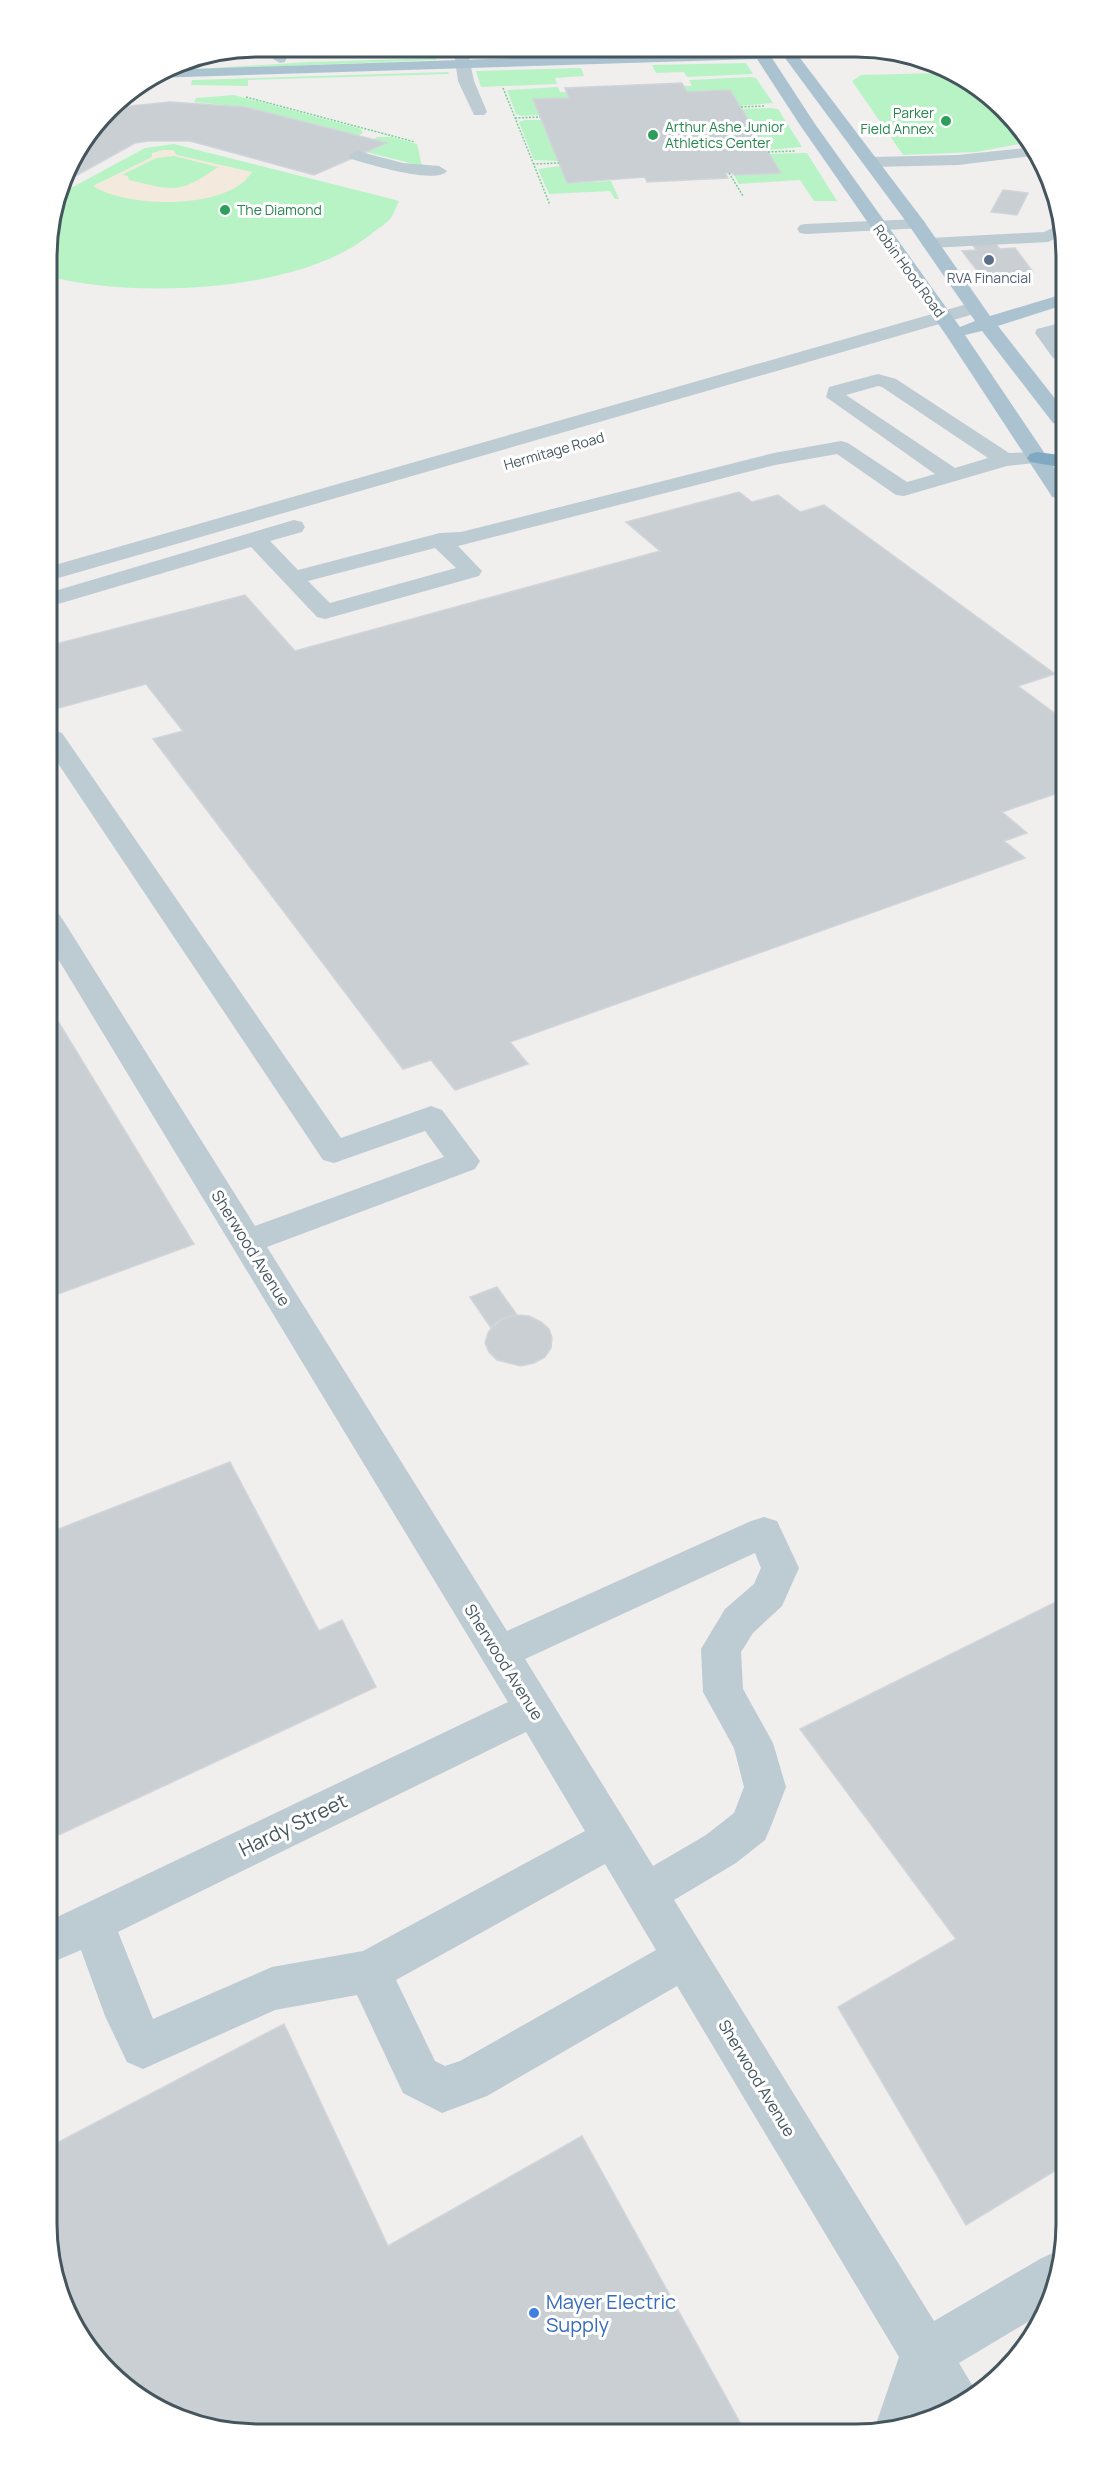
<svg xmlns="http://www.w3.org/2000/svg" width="1113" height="2481" font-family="Manrope,sans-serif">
<rect width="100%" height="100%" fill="#f1eeee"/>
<path fill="#b8f3c6" d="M436,58V60L163,71L309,62Z
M746,63L753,74L687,77L684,72L656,73L652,65Z
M581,68L584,76L555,78L557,84L481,87L476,71Z
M448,72L449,74L248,80V86L191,85L192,80Z
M942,73L995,99L1031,142L976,152L903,155L852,81L861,75Z
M750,77L756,78L773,103L740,106L730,90L687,92L684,86H692L689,80Z
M558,87L560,92H567L569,98L534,99L539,115L522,116L516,114L507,90Z
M234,95L361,129L363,133L357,136L245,107L194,102L196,98Z
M771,108L778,109L802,147L767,150L742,109Z
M525,120H541L558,161L534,160L519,122Z
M377,137H391L417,144L422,166L366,152L386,144L373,140Z
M174,144L392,199L399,201C396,207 394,213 391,218C386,224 376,230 370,235C297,293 134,299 47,276V243L60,194L145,148Z
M800,153H807L837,201H814L800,180L739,184L734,175L780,173L769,154Z
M560,166L568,183L611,181L619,199H615L610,191L549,194L538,169Z"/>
<path fill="#f4e9dd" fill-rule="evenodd" d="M163,150H173L177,155L252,172C228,211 127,208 93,186L152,157V153ZM174,156L218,167C179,194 175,191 129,180L128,176L122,175L156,158Z"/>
<path fill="#c9cfd3" stroke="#d1d5da" stroke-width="1.5" d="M682,83L687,92L730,90L781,173L734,175L732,173H725L728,178L708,179L647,182L645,177L567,183L533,99L569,98L565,88Z
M170,102L245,107L387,143L314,175L190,141H148L135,143L63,183L68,164L111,108Z
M1003,190L1028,193L1017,215L991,212Z
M993,241L1000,249L1015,248L1033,272L982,277L962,251L976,250L971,242Z
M739,492L752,502L778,495L800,512L824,505L1055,674L1018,686L1061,718V792L1002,812L1027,833L1004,841L1025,858L510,1042L528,1064L455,1090L431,1060L403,1069L153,739L183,731L146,684L59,708L48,692V646L245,595L295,651L660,551L626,522Z
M50,1008L194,1244L50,1297Z
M497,1287L517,1315L504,1318L491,1328L470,1297Z
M517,1315L529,1316L541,1322L549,1329L552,1338L551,1348L545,1357L534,1363L521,1366L497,1360L489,1352L485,1343L488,1333L494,1324L504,1318Z
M230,1462L319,1631L342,1620L376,1687L52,1838L51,1532Z
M1064,1598L1066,2164L966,2225L838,2007L956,1939L800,1729Z
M284,2024L388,2246L582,2136L743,2428L216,2431L118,2382L82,2341L54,2279L53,2145Z"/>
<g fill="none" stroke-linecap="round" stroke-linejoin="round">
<path stroke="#6cd493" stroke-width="1.5" stroke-dasharray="2 1.5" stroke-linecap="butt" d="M503,88L550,205
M246,97L415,142
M741,107L764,106
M515,118L540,117
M768,152L795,151
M533,164L559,163
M729,173L743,196"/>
<path stroke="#6cd493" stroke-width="2" stroke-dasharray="3 1.5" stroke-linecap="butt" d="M989,281L1021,280"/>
<path fill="#bdcbd2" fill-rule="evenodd" d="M277,47H296L289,52L285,62L280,63L273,59Z
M461,49L468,53L474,81L487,112L484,115H474L458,81L454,53Z
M1034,147L1040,155L958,165L872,167L864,162L872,157L958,155Z
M357,151L403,163L439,166L447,171C436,185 369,164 351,159L349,156Z
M917,219L923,220L926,224L923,228L806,234L800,233L797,229L800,225L806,224Z
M1059,225V237L1048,242L930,248L924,247L921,243L924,239L930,238L1044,232Z
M974,302L981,304L983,308L981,312L48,581V567Z
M1060,323V335L1056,336L1060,341V360L1053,358L1035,333L1037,329Z
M878,374L896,379L1009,453L1037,452L1044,454L1047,458L1044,462L1007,466L904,496L896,495L837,454L775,465L458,546L482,571L479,576L325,619L317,617L251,547L48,607V593L294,520L302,522L305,527L302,532L270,541L298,570L440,533L461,532L774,453L841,441L848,443L907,482L935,474L826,397L829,387ZM878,386L882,387L988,458L955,468L846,395ZM435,548L456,568L330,603L308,581Z
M53,730L62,733L341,1138L431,1106L442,1110L480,1161L475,1169L267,1247L507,1631L751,1521L764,1517L777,1521L799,1568L782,1606L753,1633L741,1652L743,1689L773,1743L786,1787L771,1826L765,1840L736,1863L674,1900L934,2321L1040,2259L1057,2251L1062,2254L1048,2310L959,2363L978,2395L973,2399L934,2417L932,2412L929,2419L911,2427H875L899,2357L677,1986L487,2096L442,2113L403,2093L357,1995L275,2010L143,2069L127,2062L105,2016L81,1950L53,1962V1919L508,1702L49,944V911L59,914L63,920L255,1226L444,1157L425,1131L334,1163L323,1160L49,750V732ZM755,1553L761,1568L754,1584L725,1609L701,1649L703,1692L734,1748L744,1787L734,1813L706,1835L653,1866L525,1659ZM526,1732L585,1831L363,1951L272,1967L153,2019L118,1932ZM605,1864L656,1950L460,2061L445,2066L435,2061L396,1980Z"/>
<path fill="#abc3d0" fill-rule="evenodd" d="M752,50H897L903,53L800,58L923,220L990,316L1060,295V306L998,326L1060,405V425L1053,423L982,331L965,335L1060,476V498L1052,497L1049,492L946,335L800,125L757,59L152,78L164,70ZM772,58H785L910,227L975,321L960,327L815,124Z"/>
<path fill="#81aac2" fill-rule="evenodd" d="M1037,452L1060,455V467L1030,462L1027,458L1030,454Z"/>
</g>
<g fill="#2e9e5b" stroke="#fff" stroke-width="2">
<circle cx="946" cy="121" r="6"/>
<circle cx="653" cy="135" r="6"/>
<circle cx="225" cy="210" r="6"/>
</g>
<circle fill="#5c6f8a" stroke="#fff" stroke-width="2" cx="989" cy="260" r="6"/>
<circle fill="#3f7fe0" stroke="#fff" stroke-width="2" cx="534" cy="2313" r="6"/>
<g text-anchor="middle" stroke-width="6" stroke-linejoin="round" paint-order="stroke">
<g font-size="14" fill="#27864d" stroke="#fff" text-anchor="start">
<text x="934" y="118" text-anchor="end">Parker<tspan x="934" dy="16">Field Annex</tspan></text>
<text x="665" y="132">Arthur Ashe Junior<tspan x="665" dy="16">Athletics Center</tspan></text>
<text x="237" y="215">The Diamond</text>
</g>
<g font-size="14" fill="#44555d" stroke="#fff">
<text transform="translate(909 271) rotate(54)" y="5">Robin Hood Road</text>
<text transform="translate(554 451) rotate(-16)" y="5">Hermitage Road</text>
</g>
<g font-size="14" fill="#4e5e75" stroke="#fff">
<text x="989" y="283">RVA Financial</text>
</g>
<g font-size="16" fill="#44555d" stroke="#fff">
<text transform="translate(251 1248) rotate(58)" y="6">Sherwood Avenue</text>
<text transform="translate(504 1662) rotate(58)" y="6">Sherwood Avenue</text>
<text transform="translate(757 2078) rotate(59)" y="6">Sherwood Avenue</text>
</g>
<g font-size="20" fill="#44555d" stroke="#fff">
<text transform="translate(293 1825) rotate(-26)" y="7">Hardy Street</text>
</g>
<g font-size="20" fill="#366cbe" stroke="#fff" text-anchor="start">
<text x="546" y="2309">Mayer Electric<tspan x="546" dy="23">Supply</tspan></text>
</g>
</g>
<path d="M0 0H1113V2481H0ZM257 57H856A200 200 0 0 1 1056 257V2224A200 200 0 0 1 856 2424H257A200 200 0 0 1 57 2224V257A200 200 0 0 1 257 57Z" fill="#fff" fill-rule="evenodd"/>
<path fill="none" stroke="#44555d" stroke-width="3" d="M257 57H856A200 200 0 0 1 1056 257V2224A200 200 0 0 1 856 2424H257A200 200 0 0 1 57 2224V257A200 200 0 0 1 257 57Z"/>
</svg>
